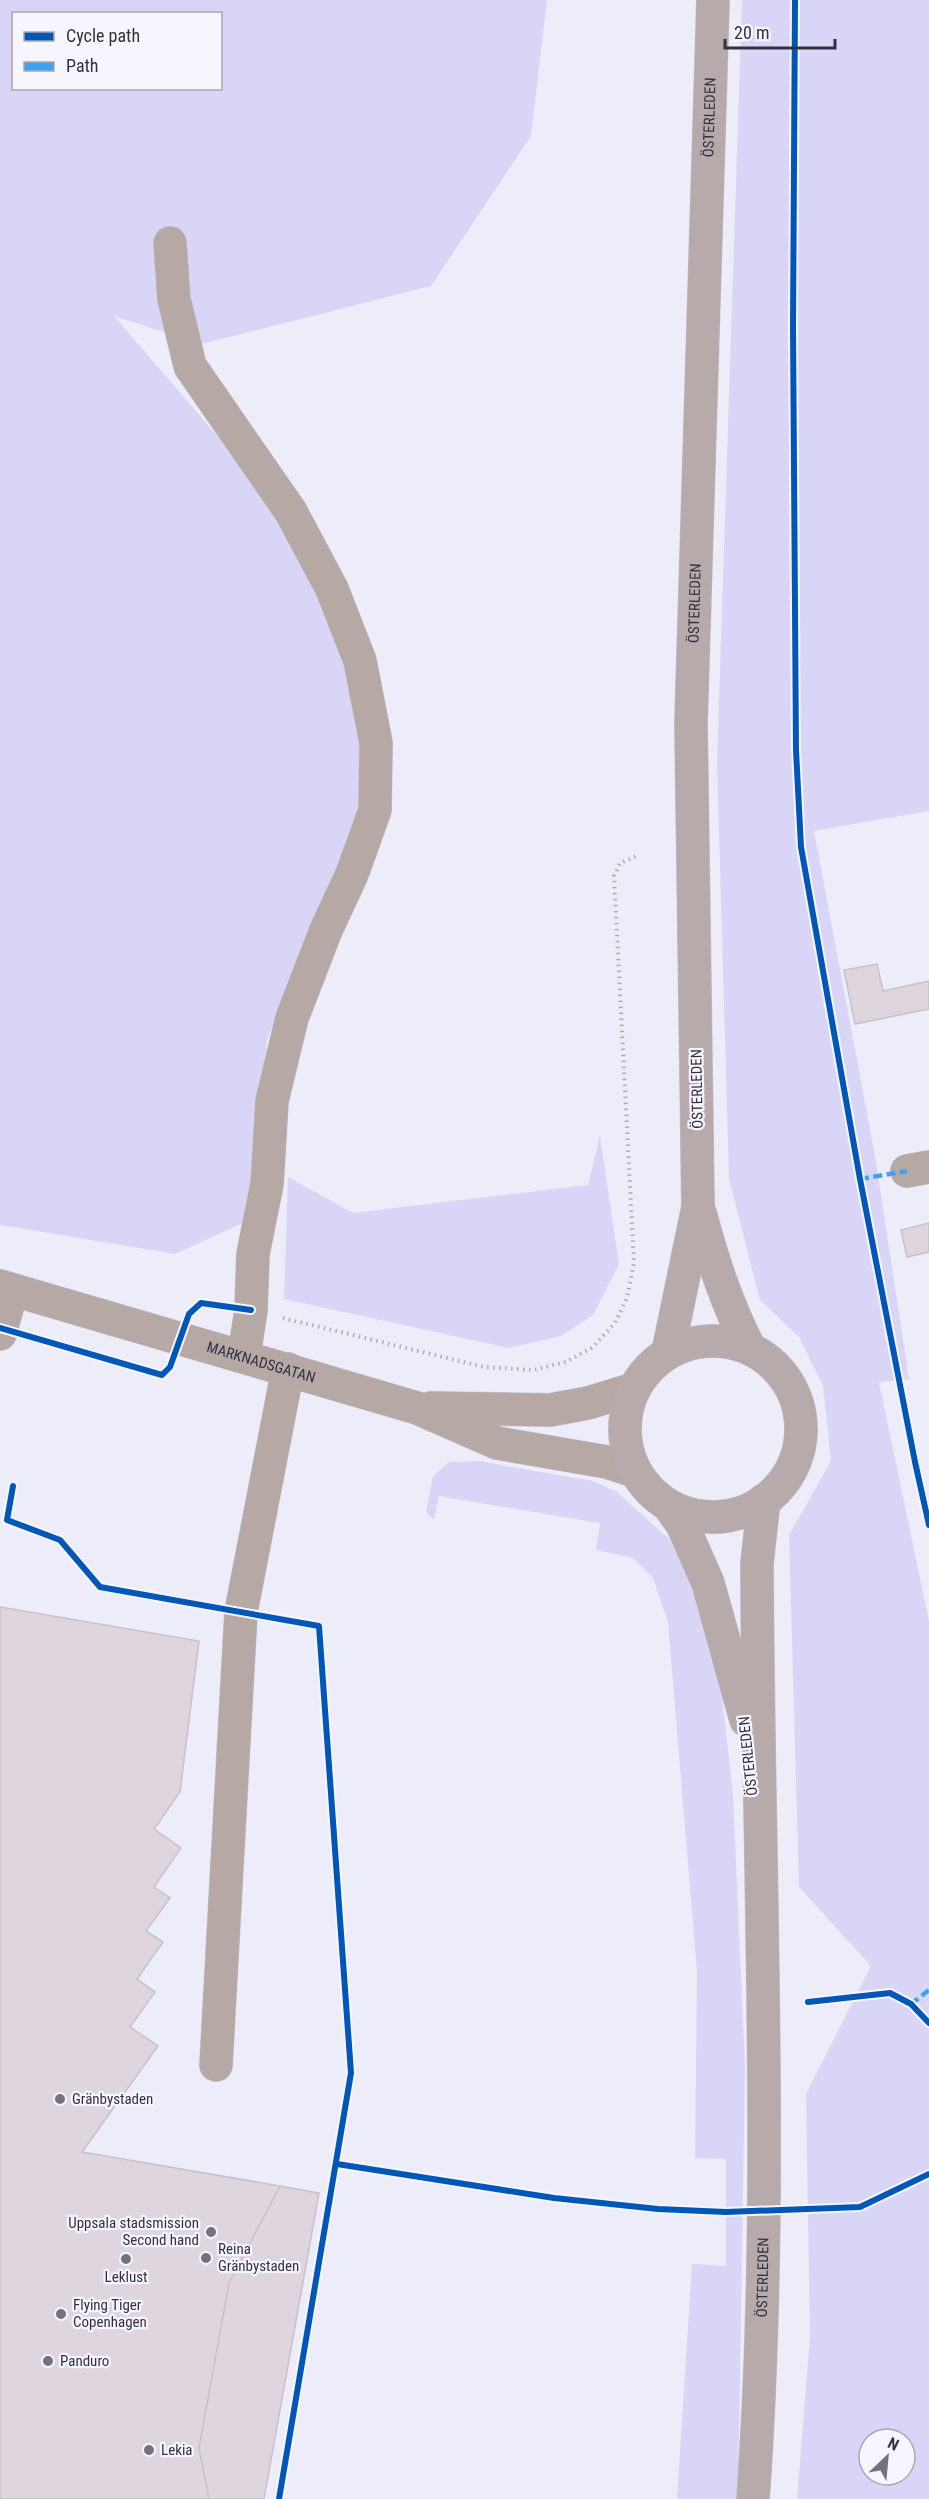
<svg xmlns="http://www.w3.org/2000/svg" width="929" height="2499" font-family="'Roboto Condensed',sans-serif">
<rect width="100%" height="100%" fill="#edecf9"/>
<path fill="#d9d5f7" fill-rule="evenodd" d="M0,0H547L531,136L431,286L201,344L114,316L233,454L322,583L358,689L363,779L348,855L306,945L267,1040L252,1219L175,1254L0,1225ZM14,14H220V88H14Z
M742,0H929V811L814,831L875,1156L909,1379L879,1382L929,1621V2499H797L810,2337L806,2094L871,1966L799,1887L789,1535L831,1461L823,1386L799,1337L760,1300L729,1179L717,762ZM869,2439H905V2475H869Z
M600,1136L619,1264L593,1315L561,1336L509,1348L284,1299L288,1177L353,1213L588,1185Z
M478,1461L593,1481L617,1492L669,1539L693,1580L718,1660L733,1794L745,2066L738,2499H677L692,2264L726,2266V2159L695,2158L697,1972L668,1622L653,1578L633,1558L596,1550L600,1523L439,1496L434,1520L426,1512L433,1476L449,1462Z"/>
<path fill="#ded5df" stroke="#c8c1ca" stroke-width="1.5" d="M877,964L883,991L929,981V1009L855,1024L844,970Z
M929,1223V1252L907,1257L901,1230Z
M0,1607L199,1641L180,1792L154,1829L181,1848L154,1887L170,1898L146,1931L163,1942L137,1979L155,1992L130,2027L158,2046L82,2152L280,2186L229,2283L199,2448L209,2499H0Z
M280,2186L319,2193L264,2499H209L199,2448L229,2283Z"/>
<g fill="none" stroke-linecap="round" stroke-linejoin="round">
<g stroke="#c9c7d3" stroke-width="34">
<g id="minor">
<path d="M170,243L174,299L190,366L291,512L332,589L360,661L376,743L375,810L352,874L326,930L292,1018L272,1101L267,1184L253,1254L251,1310L244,1356"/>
<path d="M907,1171L929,1167"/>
<path id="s1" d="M0,1286L417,1408L497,1443L607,1462L635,1471"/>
<path d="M0,1334L12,1290"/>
<path d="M431,1408L550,1410L588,1403L634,1389"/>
<path d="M216,2065L241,1612L288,1369"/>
</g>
</g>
<g stroke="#c9c7d3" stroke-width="34">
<g id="major">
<path d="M700,1213C713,1261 727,1305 750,1349"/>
<circle cx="713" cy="1429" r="88"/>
<path id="s2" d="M668,1352L698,1207L691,723L713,0"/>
<path d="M669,1506L682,1524L708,1583L746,1720"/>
<path id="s3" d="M753,2499C775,2188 758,1875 757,1563L764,1500"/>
</g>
</g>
<path stroke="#b2abac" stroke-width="4" stroke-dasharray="1.5 4.5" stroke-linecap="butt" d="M283,1318L484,1367L534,1370L566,1362L593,1347L615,1323L627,1298L634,1263L614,876L620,863L639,855"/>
<use href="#minor" stroke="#b5a8a5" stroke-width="33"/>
<use href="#major" stroke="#b6abaa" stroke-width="33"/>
<path stroke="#3ea3ec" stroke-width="4.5" stroke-dasharray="9 4.5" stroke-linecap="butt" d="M860,1179L907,1171
M911,2004L929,1990"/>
<g stroke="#f7f6fe" stroke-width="10">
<path id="cycleway" d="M795,0L793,327L796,750L801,847L860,1179L915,1462L929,1525
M0,1328L162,1375L170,1367L189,1314L201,1303L251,1310
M13,1486L7,1520L60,1540L100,1587L319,1626L351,2073L279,2499
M808,2002L890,1993L911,2004L929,2023
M337,2164L554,2198L658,2209L726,2212L860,2207L929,2174"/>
</g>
<use href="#cycleway" stroke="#0057b8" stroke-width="6"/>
</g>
<g fill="#747281" stroke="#f7f6fe" stroke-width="2">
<circle cx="60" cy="2099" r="6"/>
<circle cx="211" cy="2232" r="6"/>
<circle cx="206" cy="2258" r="6"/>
<circle cx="126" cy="2259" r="6"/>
<circle cx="61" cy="2314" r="6"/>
<circle cx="48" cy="2361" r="6"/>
<circle cx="149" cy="2450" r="6"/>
</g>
<g text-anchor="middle" stroke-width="4.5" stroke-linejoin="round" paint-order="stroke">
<g font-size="15" fill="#333140" stroke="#f7f6fe">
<text dy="5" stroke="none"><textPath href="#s2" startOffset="1238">ÖSTERLEDEN</textPath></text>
<text dy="5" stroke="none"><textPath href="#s2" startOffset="752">ÖSTERLEDEN</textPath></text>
<text transform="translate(697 1089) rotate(-91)" y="5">ÖSTERLEDEN</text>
<text dy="5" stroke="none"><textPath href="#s1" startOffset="272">MARKNADSGATAN</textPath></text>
<text transform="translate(748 1756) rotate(-96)" y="5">ÖSTERLEDEN</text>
<text dy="5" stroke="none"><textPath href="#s3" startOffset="222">ÖSTERLEDEN</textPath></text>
</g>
<g font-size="15" fill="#333140" stroke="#f7f6fe" text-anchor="start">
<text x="72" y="2104">Gränbystaden</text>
<text x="199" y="2228" text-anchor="end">Uppsala stadsmission<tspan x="199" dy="17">Second hand</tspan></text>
<text x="218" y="2254">Reina<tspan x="218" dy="17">Gränbystaden</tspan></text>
<text x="126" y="2282" text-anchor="middle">Leklust</text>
<text x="73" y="2310">Flying Tiger<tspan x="73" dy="17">Copenhagen</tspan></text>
<text x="60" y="2366">Panduro</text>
<text x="161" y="2455">Lekia</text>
</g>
</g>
<rect x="12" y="12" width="210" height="78" fill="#f7f6fe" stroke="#a9a7b2" stroke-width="1.5"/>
<rect x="24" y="32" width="30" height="9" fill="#0057b8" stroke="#a9a7b2" stroke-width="1.5"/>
<text x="66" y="42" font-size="18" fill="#333140">Cycle path</text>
<rect x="24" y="62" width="30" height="9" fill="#3ea3ec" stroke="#a9a7b2" stroke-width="1.5"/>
<text x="66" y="72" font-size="18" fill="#333140">Path</text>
<g transform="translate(887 2457) rotate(26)"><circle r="28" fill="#f7f6fe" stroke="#a9a7b2" stroke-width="1.5"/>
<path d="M0-4.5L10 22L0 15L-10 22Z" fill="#747281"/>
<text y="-9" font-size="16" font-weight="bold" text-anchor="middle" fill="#333140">N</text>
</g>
<path d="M725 39v9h110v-9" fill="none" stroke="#333140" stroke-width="3"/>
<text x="734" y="39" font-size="18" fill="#333140" stroke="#f7f6fe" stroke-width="4.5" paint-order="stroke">20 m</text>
</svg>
